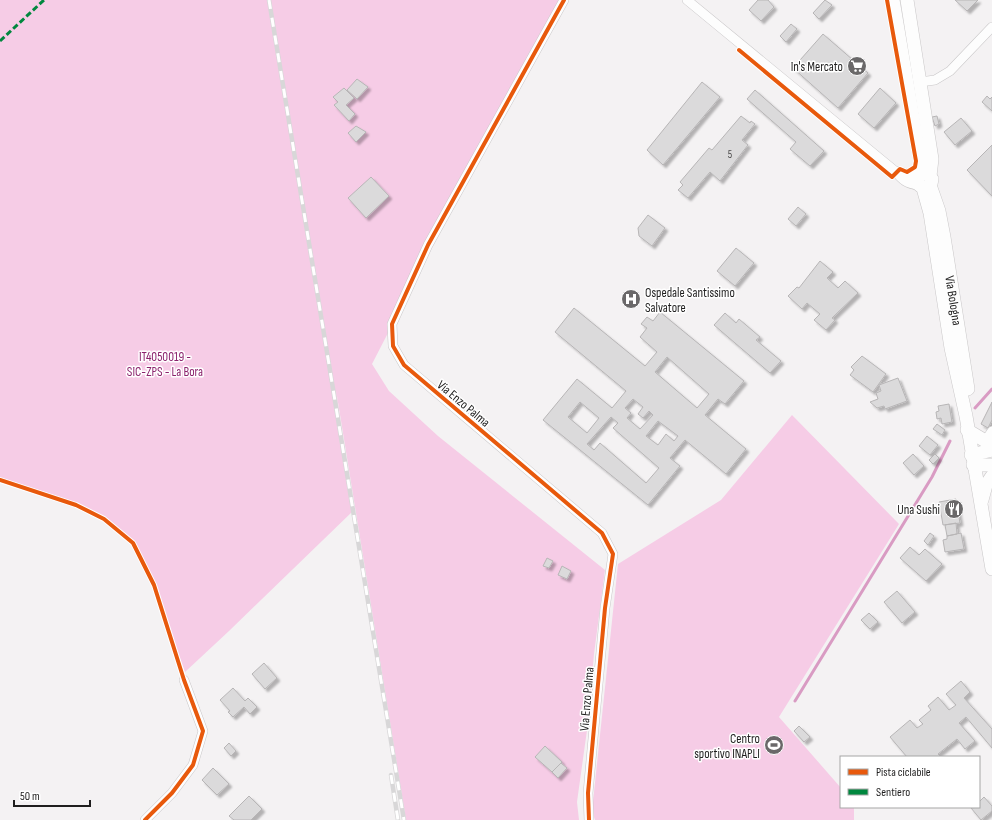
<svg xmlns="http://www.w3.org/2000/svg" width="992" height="820" font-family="'Sofia Sans Condensed',sans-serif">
<defs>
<filter id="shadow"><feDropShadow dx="3" dy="3" stdDeviation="1" flood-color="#0004"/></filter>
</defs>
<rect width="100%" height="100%" fill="#f4f2f3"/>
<path fill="#f6cce6" d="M0,0H564L472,170L372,364L389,391L438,436L605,570L594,654L588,723L577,802L579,820H406L336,390L353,511L229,631L185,672L145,563L121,531L93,513L0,479Z
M792,415L899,524L779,717L841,788V807H854V820H595L592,811L618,564L721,500Z"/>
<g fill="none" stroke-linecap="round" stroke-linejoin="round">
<path stroke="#d99bc3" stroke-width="3" d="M975,408L992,389
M795,701L932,477L950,441"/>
</g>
<path fill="#dbdadb" stroke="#b7b5b6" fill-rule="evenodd" filter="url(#shadow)" d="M758,0H768L774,7L761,21L749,10Z
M825,0L832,5L819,19L813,13Z
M955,0H978L967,11Z
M791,24L797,29L786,42L780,36Z
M823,34L868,73L838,108L793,68Z
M357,79L368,87L357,99L347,90Z
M702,82L720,97L663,165L647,150Z
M344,88L354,98L346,105L355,114L349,121L334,105L338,102L333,97Z
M880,88L896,103L874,128L858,114Z
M755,90L824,151L810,166L790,149L796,142L747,99Z
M987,96L990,99L992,97V111L982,102Z
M741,116L750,123L751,121L755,124L742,140L748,145L720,181L710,172L688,198L678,190L683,185L680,182L709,148L712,150Z
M937,116L939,124L935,126L932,117Z
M961,118L972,131L955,145L944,132Z
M356,126L366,132L356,142L348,133Z
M992,145V196L967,170Z
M371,177L389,196L366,218L348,198Z
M798,207L806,214L796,226L788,219Z
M648,215L665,228L652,246L639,236L638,228Z
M736,248L754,263L735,286L717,271Z
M820,261L833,272L827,278L838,288L845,281L858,293L832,318L835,320L826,330L814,320L820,314L807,303L802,309L788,296L797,287L799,288Z
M574,308L645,366L657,352L640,337L647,328L641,324L647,317L653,321L660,312L744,381L725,404L718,399L705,415L746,449L726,474L685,440L670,458L680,466L648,505L543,420L577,379L612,408L626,391L555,332ZM667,357L709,394L697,408L655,372ZM633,399L643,407L638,414L643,418L649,411L653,415L640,429L627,418L631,413L625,408ZM580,402L599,418L587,433L568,417ZM611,417L618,423L613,428L659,468L646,483L600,443L594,450L587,444ZM658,421L678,436L674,441L666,434L658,445L646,436Z
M725,313L736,323L739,319L760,337L756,340L781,361L770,373L714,325Z
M862,356L886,374L873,392L850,375L854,370L851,367Z
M898,378L907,401L885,409L884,406L877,408L870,402L878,399L876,393L881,391L879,385Z
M992,402V420L988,428L981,424Z
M949,404L952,422L942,424L941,418L937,419L936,412L939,411L938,406Z
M937,424L945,430L942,435L933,429Z
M927,436L938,445L930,455L919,446Z
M913,454L924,466L914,475L903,463Z
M935,454L939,458L933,464L929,460Z
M956,499L960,523L943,525L939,502Z
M956,523L957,534L947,536L945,525Z
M930,533L934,536L928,545L924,541Z
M961,533L964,549L945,552L943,540L947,539V536Z
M910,547L919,555L925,549L942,564L926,581L900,558Z
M547,558L553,561L549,568L543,566Z
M562,566L571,571L567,579L558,575Z
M897,591L915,612L902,623L884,602Z
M869,613L878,622L870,629L861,620Z
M264,663L277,678L265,689L252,674Z
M961,681L970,692L964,698L992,729V748L966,717L959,723L975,741L965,749L957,739L938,754L941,757H907L890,737L910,720L917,728L923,724L919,720L931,710L928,706L938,697L949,710L956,705L946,694Z
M233,688L245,701L248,698L257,707L250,714L244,707L233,717L228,712L230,711L220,700Z
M799,726L810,737L804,742L794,731Z
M229,743L236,751L231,756L224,748Z
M545,746L562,762L552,772L535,757Z
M561,763L567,768L558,778L552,772Z
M213,768L229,784L217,795L202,780Z
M249,796L262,809L251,820H234L229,816Z
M984,797L992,806V811L981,820L971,808L979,807V802Z"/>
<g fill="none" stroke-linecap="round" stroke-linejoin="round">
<g stroke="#c9c7c8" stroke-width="10">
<path id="street" d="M564,0L428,245L392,324L393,346L404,365L602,533L613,554L605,608L588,793L589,820
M687,0L895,171C902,180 907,184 918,185
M920,82L935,80L950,71L992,27
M895,171L919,176
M985,441L992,431
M145,820L172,793L193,765L203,731L184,680"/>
</g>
<g stroke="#c9c7c8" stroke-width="14">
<g id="secondary">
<path d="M893,0L921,165V174"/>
<path d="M907,0L932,159L930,176"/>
<path d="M923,188L928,187L931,184L932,179L926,173L919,176L917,183L923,188L930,213L951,348L966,416L992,569"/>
<path id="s1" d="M931,188L939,211L944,237L968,389"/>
<path d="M967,430L992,445"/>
<path d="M971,455L992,450"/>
<path d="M973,465H992"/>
<path d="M982,500L986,485L992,476"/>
</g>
</g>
<use href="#street" stroke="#fdfdfd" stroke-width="9"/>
<use href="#secondary" stroke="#fdfdfd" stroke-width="13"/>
<g stroke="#d8d7d8" stroke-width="4.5">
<path id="rail" d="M269,0L404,820
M391,775L398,820"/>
</g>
<use href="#rail" stroke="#fff" stroke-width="3" stroke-dasharray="9" stroke-linecap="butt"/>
<path stroke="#00873e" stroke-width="3" stroke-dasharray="6 3" stroke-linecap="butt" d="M0,41L44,0"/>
<g stroke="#fff" stroke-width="6">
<path id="cycleway" d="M564,0L428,245L392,324L393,346L404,365L602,533L613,554L605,608L588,793L589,820
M739,50L892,177L900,169L907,172L915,167L916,161L887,0
M0,480L76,505L104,519L133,543L154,585L184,680L203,731L193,765L172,793L145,820"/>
</g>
<use href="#cycleway" stroke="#e8590c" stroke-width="4"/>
</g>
<defs>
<g id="supermarket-disc" transform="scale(1)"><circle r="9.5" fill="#6a6869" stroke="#fff"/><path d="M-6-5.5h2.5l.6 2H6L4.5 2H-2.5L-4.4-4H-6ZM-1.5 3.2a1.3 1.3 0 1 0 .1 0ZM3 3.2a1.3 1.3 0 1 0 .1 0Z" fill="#fff"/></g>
<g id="hospital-disc" transform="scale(1)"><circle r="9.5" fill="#6a6869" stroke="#fff"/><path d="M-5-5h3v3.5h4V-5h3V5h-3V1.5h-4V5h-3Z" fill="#fff"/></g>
<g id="restaurant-disc" transform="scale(1)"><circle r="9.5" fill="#6a6869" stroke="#fff"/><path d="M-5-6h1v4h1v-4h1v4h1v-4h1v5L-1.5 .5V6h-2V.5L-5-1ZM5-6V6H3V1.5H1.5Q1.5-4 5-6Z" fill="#fff"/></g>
<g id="stadium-disc" transform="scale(1)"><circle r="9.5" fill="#6a6869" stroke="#fff"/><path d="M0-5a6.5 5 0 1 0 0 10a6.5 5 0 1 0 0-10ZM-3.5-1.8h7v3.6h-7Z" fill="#fff"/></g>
</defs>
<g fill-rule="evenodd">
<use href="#supermarket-disc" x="857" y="66"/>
<use href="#hospital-disc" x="631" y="299"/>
<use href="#restaurant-disc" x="954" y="509"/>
<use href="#stadium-disc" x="774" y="745"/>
</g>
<g text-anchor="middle" stroke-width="3" stroke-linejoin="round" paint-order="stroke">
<g font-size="11" fill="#4e4d4d">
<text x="730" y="158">5</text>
</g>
<g font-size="13" fill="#1f1e1e" stroke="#fff" text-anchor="end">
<text x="843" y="71">In's Mercato</text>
<text x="645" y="297" text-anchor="start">Ospedale Santissimo<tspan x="645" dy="15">Salvatore</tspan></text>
<text x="940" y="514">Una Sushi</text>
<text x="760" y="743">Centro<tspan x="760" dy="15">sportivo INAPLI</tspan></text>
</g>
<g font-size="13" fill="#1f1e1e" stroke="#fff">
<text dy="5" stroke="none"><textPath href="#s1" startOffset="115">Via Bologna</textPath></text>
<text transform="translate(464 403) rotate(40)" y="5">Via Enzo Palma</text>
<text transform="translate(586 699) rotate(-85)" y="5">Via Enzo Palma</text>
</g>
<g font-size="13" fill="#8b236d" stroke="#fff">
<text x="165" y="361">IT4050019 -<tspan x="165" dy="15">SIC-ZPS - La Bora</tspan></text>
</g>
</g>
<rect x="840" y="756" width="140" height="52" fill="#ffffff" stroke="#a5a5a5"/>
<rect x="848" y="769" width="20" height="6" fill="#e8590c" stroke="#a5a5a5"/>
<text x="876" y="776" font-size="12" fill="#1f1e1e">Pista ciclabile</text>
<rect x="848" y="789" width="20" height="6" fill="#00873e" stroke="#a5a5a5"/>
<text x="876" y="796" font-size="12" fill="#1f1e1e">Sentiero</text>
<path d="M14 800v6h76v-6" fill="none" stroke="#1f1e1e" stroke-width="2"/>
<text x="20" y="800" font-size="12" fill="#1f1e1e" stroke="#ffffff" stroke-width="3" paint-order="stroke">50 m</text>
</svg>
